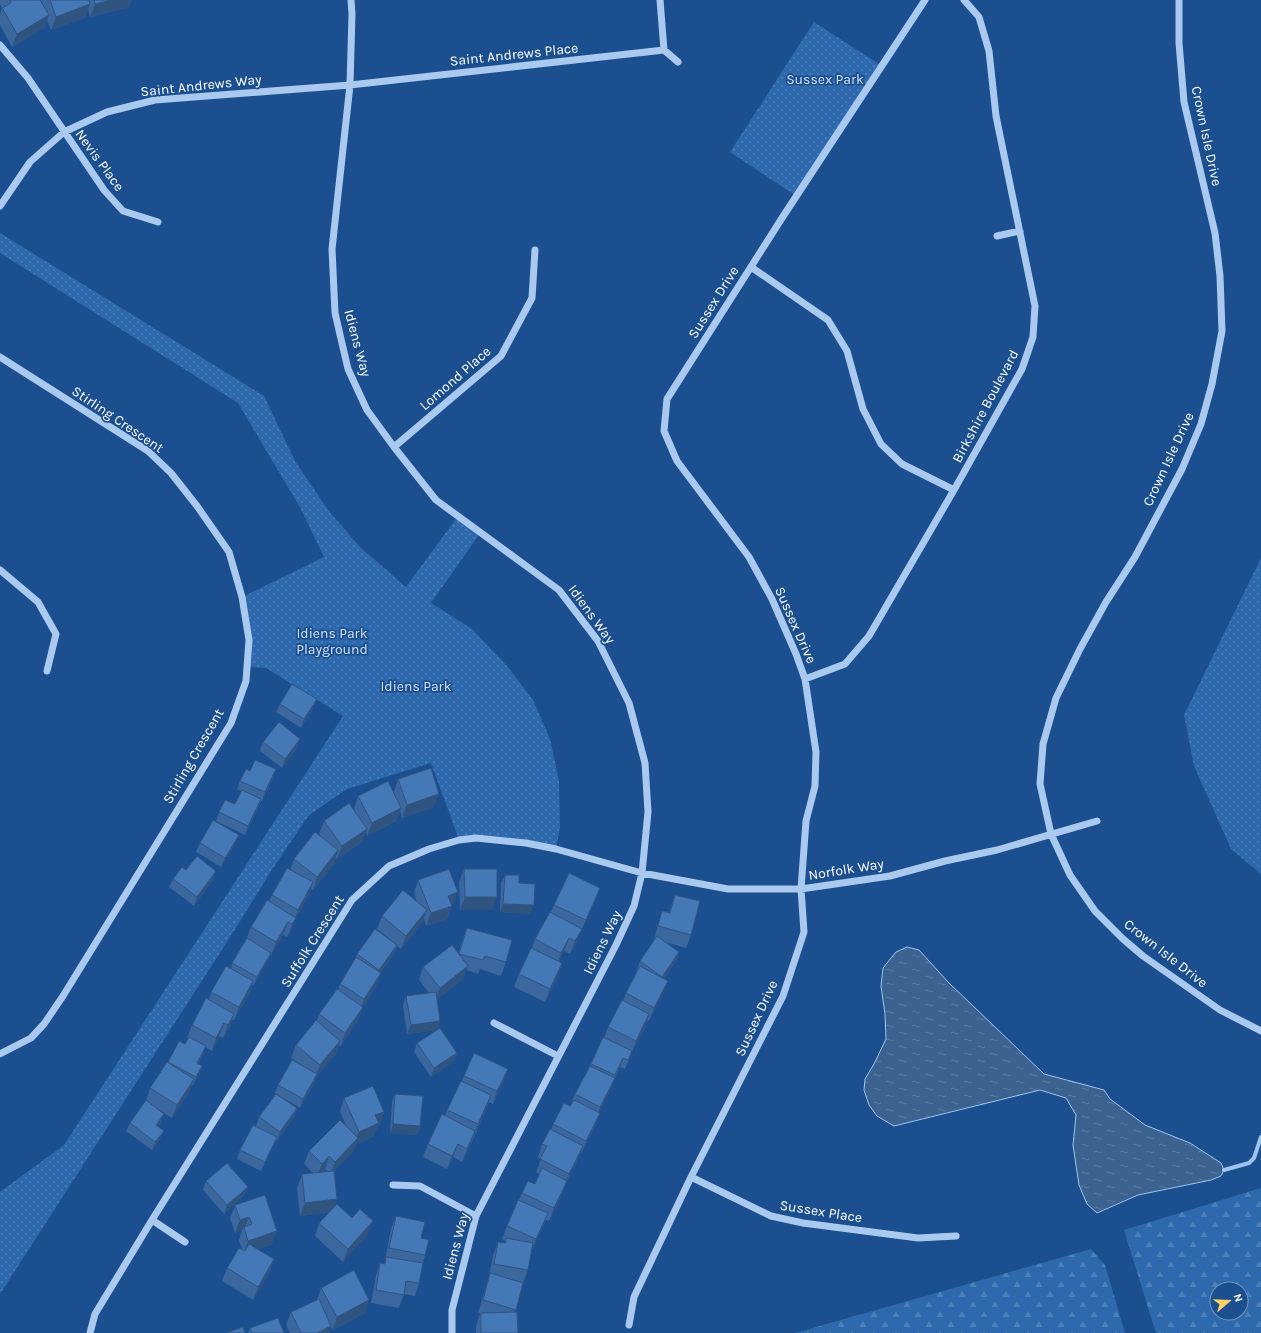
<svg xmlns="http://www.w3.org/2000/svg" width="1261" height="1333" font-family="Karla,sans-serif">
<defs>
<pattern id="grass-dots" width="8" height="8" patternUnits="userSpaceOnUse"><rect width="8" height="8" fill="#2e69ad"/><path d="M2 2h.1M6 6h.1" fill="none" stroke="#4d80b9" stroke-width="1.8" stroke-linecap="round"/></pattern>
<pattern id="forest-firs" width="22" height="20" patternUnits="userSpaceOnUse"><rect width="22" height="20" fill="#2e69ad"/><path d="M5 1l3.5 6h-7zM16 11l3.5 6h-7z" fill="#4d80b9"/></pattern>
<pattern id="water-ripples" width="26" height="14" patternUnits="userSpaceOnUse"><rect width="26" height="14" fill="#3c6290"/><path d="M2 4q2-2 4 0t4 0M15 11q2-2 4 0t4 0" fill="none" stroke="#597aa1"/></pattern>
</defs>
<rect width="100%" height="100%" fill="#1b4f8f"/>
<path fill="url(#grass-dots)" d="M814,22L882,66L796,196L730,152Z
M0,233L264,396L295,461L328,510L360,547L406,587L458,516L481,532L431,603L472,629L507,666L533,700L550,739L559,781L560,827L556,849L526,843L459,840L431,763L347,789L309,815L273,868L234,931L0,1294V1192L64,1145L343,716L266,668L247,667L249,640L242,597L324,557L301,509L238,403L0,253Z
M1261,558V874L1231,849L1194,766L1184,715Z"/>
<path fill="url(#forest-firs)" fill-rule="evenodd" d="M1261,1188V1333H1156L1124,1230ZM1217,1289H1241V1313H1217Z
M1091,1249L1105,1265L1125,1333H795Z"/>
<path fill="url(#water-ripples)" stroke="#9cc4f0" d="M907,947L919,950L948,982L1044,1074L1104,1090L1110,1099L1145,1125L1190,1143L1221,1163L1224,1170L1221,1176L1211,1180L1138,1195L1097,1213L1087,1204L1079,1185L1073,1145L1076,1115L1066,1098L1040,1090L894,1126L877,1116L869,1105L864,1090L865,1079L874,1064L886,1039L885,1014L881,986L883,968L896,952Z"/>
<g fill="none" stroke-linecap="round" stroke-linejoin="round">
<path stroke="#9cc4f0" stroke-width="4" d="M1224,1170L1249,1163L1254,1158L1261,1137"/>
<path stroke="#a9c9ee" stroke-width="7" d="M351,0L352,14L350,85L332,249L335,313L348,369L367,410L394,447L436,500L559,590L598,641L629,703L645,763L648,812L642,873L634,906L616,945L476,1216L452,1310V1333
M660,0L664,50
M1179,0V43L1184,102L1215,233L1220,276L1222,331L1212,384L1201,424L1182,469L1135,557L1106,602L1080,649L1056,698L1043,744L1040,784L1051,834L1070,875L1095,911L1123,939L1143,956L1220,1010L1261,1031
M0,45L28,78L104,190L123,211L158,222
M0,206L30,162L64,132L107,112L155,100L350,85L664,50L678,62
M997,236L1020,231
M751,267L828,320L847,351L863,409L881,444L902,464L954,490
M0,357L148,451L171,473L197,506L229,552L242,597L249,640L246,681L231,723L63,996L44,1024L31,1038L0,1054
M394,447L501,356L532,298L535,250
M0,570L38,602L56,634L47,671
M805,679L845,664L869,636L954,490L1022,369L1033,337L1035,306L996,116L989,51L979,17L964,0
M494,1023L558,1056
M691,1177L771,1216L803,1223L918,1238L956,1236
M393,1185L420,1186L476,1216
M152,1220L185,1242
M629,1325L634,1297L691,1177L783,996L804,932L801,889L806,821L815,786L816,752L805,679L796,654L772,599L749,557L677,461L664,431L667,399L782,218L925,0
M90,1333L95,1314L152,1220L352,900L389,866L429,849L459,840L476,838L526,843L556,849L642,873L728,889H801L890,876L945,861L997,850L1097,821"/>
</g>
<path fill="#3a679d" fill-rule="evenodd" d="M0,0H40L41,1V0H131L129,7L90,17L88,9L86,17L51,30L47,20L44,28L12,47L0,25V14L2,8L0,5Z
M317,699L313,708L301,728L276,712L280,704Z
M263,742L297,748L282,768L260,751Z
M250,771L273,778L262,801H261L258,808L245,835L216,821L219,812L235,804L241,791L237,789L240,781Z
M398,779L434,807L402,818L400,811L396,821L367,836L366,832L362,842L337,859L336,858L334,864L313,890L311,889L309,895L296,918L291,931L287,937L283,935L271,955H270L268,961L253,986L252,985L249,994L234,1020H232L230,1027L223,1038L219,1036L212,1051L205,1047L203,1054L198,1064L202,1066L199,1075L193,1085H192L189,1092L172,1118L158,1109L161,1122L158,1126L160,1139L152,1150L126,1131L130,1123L146,1101L150,1088L168,1063L179,1041L185,1044L188,1038H187L192,1025L209,1000L211,992L231,968L232,963L247,938L251,927L269,901L272,895L290,870L294,859L322,837L319,834L324,821L356,813L354,809L358,796L394,794V792Z
M200,843L235,844L221,867L196,852Z
M464,869L492,910H460L459,882Z
M186,870L213,880L194,906L169,887L173,879Z
M505,875L519,883L530,914L500,912L501,883Z
M418,880L453,905H452L447,919L426,926L424,919L422,923L401,949L397,946L394,954L380,973H381L376,986L363,1007L358,1020L341,1046L339,1045L336,1054L316,1077L314,1083L300,1108L276,1094L297,1108L294,1117L277,1141L276,1140L261,1171L237,1159L240,1150L256,1126L259,1117L276,1094L275,1093L278,1085L298,1063L291,1058L296,1045L317,1021L319,1014L338,990L340,984L355,960L357,954L392,941L377,929L382,916L417,902L414,893Z
M600,888L595,901L580,933L577,942L570,954L564,951L559,961L562,963L558,976L545,1002L514,987L519,974L532,948L535,939L551,912L554,905Z
M675,895L691,935L686,948L665,942L679,952L676,961L664,979L663,994L649,1021L647,1020L645,1028L632,1052L625,1069L620,1067L615,1078L610,1091L599,1113L595,1126L581,1154L580,1153L578,1159L567,1181L562,1194L549,1221L546,1220L531,1252L528,1270L523,1283L515,1312L518,1333H476V1326L480,1314L478,1313L486,1286L489,1276L493,1255L498,1242L505,1243V1241L502,1239L507,1226L519,1200L522,1193L535,1184L539,1174L536,1172L541,1159L538,1157L542,1144L551,1130L553,1124L570,1106L575,1094L604,1038L608,1027L623,1001L626,993L637,971V970L640,961L655,940L654,939L658,924L662,911L669,912Z
M467,928L506,962L501,976L480,969L478,974L466,970L463,979L437,999L440,1021L437,1030L407,1034L403,1005L406,996L429,993L419,980L423,967L458,954L462,941Z
M417,1043L457,1053L454,1061L431,1077L414,1052Z
M508,1069L503,1082L493,1104L489,1102L471,1144L462,1162L453,1157L447,1169L423,1157L428,1144L445,1116L447,1110L462,1081L464,1076Z
M395,1094L420,1126L417,1135L390,1133L392,1102Z
M344,1098L380,1125H378L374,1136L356,1144L353,1152L334,1171L337,1199L334,1207L368,1234L343,1262L315,1236L319,1223L330,1212L300,1216L297,1188L302,1174L313,1173L304,1164L309,1151L346,1126L340,1111ZM325,1169L327,1171L322,1172Z
M206,1181L244,1195L224,1214L203,1190Z
M265,1195L272,1244L258,1249L274,1259L269,1273L253,1300L222,1281L227,1268L242,1249L239,1240L242,1230L235,1233L230,1218L235,1205Z
M396,1216L421,1238L425,1255L423,1263L419,1283L415,1296L404,1294L399,1308L371,1303L376,1276L380,1263L384,1264L385,1261L391,1229Z
M321,1288L365,1313L333,1330L331,1327L329,1333H290L286,1325L291,1312L317,1300Z
M250,1328L284,1333H248Z"/>
<path fill="#305480" d="M112,0H131L129,7L90,17L95,4Z
M90,4L86,17L51,30L56,17Z
M49,15L44,28L12,47L17,34Z
M317,699L313,708L301,728L304,719Z
M300,739L297,748L282,768L285,759Z
M276,769L273,778L262,801L265,792Z
M439,794L434,807L402,818L407,805Z
M261,799L258,808L245,835L248,826Z
M401,808L396,821L367,836L372,823Z
M367,829L362,842L337,859L342,846Z
M239,835L235,844L221,867L225,858Z
M338,850L334,864L313,890L317,877Z
M216,871L213,880L194,906L197,897Z
M313,882L309,895L296,918L291,931L287,937L298,910Z
M600,888L595,901L581,933L586,920Z
M458,892L453,905L443,909L448,896Z
M465,897H497L492,910H460Z
M503,904L534,905L530,914L500,912Z
M452,906L447,919L426,926L431,913Z
M427,910L422,923L401,949L406,936Z
M288,922L283,935L271,955L276,942Z
M582,929L577,942L570,954L575,941Z
M569,938L564,951L557,966L561,953Z
M397,945L394,954L376,979L379,970Z
M679,952L676,961L659,986L662,977Z
M271,953L268,961L253,986L257,977Z
M562,963L558,976L545,1002L550,989Z
M468,966L463,979L435,1001L440,988Z
M381,973L376,986L360,1012L363,1007L358,1020L341,1046L345,1033L360,1012L364,999Z
M253,981L249,994L234,1020L239,1007Z
M668,981L663,994L649,1021L654,1008Z
M234,1014L230,1027L223,1038L228,1025Z
M649,1014L645,1028L632,1052L625,1069L636,1041Z
M440,1021L437,1030L407,1034L411,1025Z
M224,1023L219,1036L212,1051L216,1038Z
M340,1041L336,1054L316,1077L314,1083L300,1108L303,1099L315,1078L320,1065Z
M206,1046L203,1054L193,1072L197,1063Z
M457,1053L454,1061L431,1077L434,1068Z
M623,1058L620,1067L612,1084L615,1075Z
M202,1066L199,1075L193,1085L196,1077Z
M508,1069L503,1082L493,1104L497,1091Z
M615,1078L610,1091L596,1120L600,1107Z
M194,1079L189,1092L172,1118L177,1105Z
M491,1095L487,1108L473,1137L478,1124Z
M297,1108L294,1117L277,1141L280,1132Z
M384,1112L380,1125H378L374,1136L356,1144L353,1152L330,1175L335,1162L355,1141L359,1132L375,1115Z
M600,1113L595,1126L581,1154L586,1141Z
M164,1114L161,1122L152,1134L156,1125Z
M393,1124L420,1126L417,1135L390,1133Z
M164,1131L160,1139L152,1150L155,1142Z
M475,1131L471,1144L462,1162L467,1149Z
M277,1137L274,1145L261,1171L265,1162Z
M458,1144L453,1157L447,1169L452,1156Z
M583,1146L578,1159L564,1187L569,1174Z
M329,1156L325,1169L317,1177L322,1164Z
M567,1181L562,1194L549,1221L554,1208Z
M248,1187L244,1195L224,1214L227,1205Z
M337,1199L332,1212L300,1216L305,1203Z
M548,1213L543,1226L531,1252L536,1239Z
M249,1217L244,1229V1227L242,1230L235,1233L240,1220Z
M373,1221L368,1234L343,1262L348,1249Z
M277,1231L272,1244L244,1254L248,1241Z
M274,1259L269,1273L253,1300L258,1287Z
M369,1300L365,1313L333,1330L337,1317Z
M331,1326L329,1333H317Z"/>
<path fill="#4478b7" stroke="#305480" d="M10,0H40L49,15L17,34L2,8L11,3Z
M50,0H89L90,4L56,17Z
M94,0H112L95,4Z
M292,684L317,699L304,719L280,704Z
M279,722L300,739L285,759L263,742Z
M255,760L276,769L265,792L240,781L246,769L250,771Z
M431,768L439,794L407,805L398,779Z
M388,781L401,808L372,823L358,796Z
M242,790L261,799L248,826L219,812L225,800L235,804Z
M349,803L367,829L342,846L324,821Z
M213,820L239,835L225,858L200,843Z
M315,832L338,850L317,877L294,859Z
M197,856L216,871L197,897L173,879L182,867L186,870Z
M287,868L313,882L298,910L272,895Z
M449,869L458,892L448,896L452,906L431,913L418,880Z
M464,869H497V897H465Z
M569,873L600,888L586,920L554,905Z
M505,875H519V883L535,884L534,905L503,904Z
M403,890L427,910L406,936L382,916Z
M675,895L700,901L691,935L658,926L662,911L670,913Z
M267,900L296,918L292,924L288,922L276,942L251,927Z
M550,912L582,929L575,941L569,938L561,953L535,939Z
M467,928L512,940L506,962L485,956L483,960L459,954Z
M375,929L397,945L379,970L357,954Z
M657,936L679,952L662,977L640,961Z
M247,938L271,953L257,977L232,963Z
M452,945L468,966L440,988L423,967Z
M531,948L562,963L550,989L519,974Z
M356,957L381,973L364,999L340,984Z
M226,966L253,981L239,1007L211,992Z
M640,966L668,981L654,1008L626,993Z
M337,989L363,1007L345,1033L319,1014Z
M436,992L440,1021L411,1025L406,996Z
M206,998L234,1014L228,1025L224,1023L216,1038L192,1025Z
M622,1000L649,1014L636,1041L608,1027Z
M316,1020L340,1041L320,1065L296,1045Z
M440,1028L457,1053L434,1068L417,1043Z
M189,1037L206,1046L197,1063L202,1066L196,1077L168,1062L179,1041L185,1044Z
M603,1037L632,1051L628,1060L623,1058L615,1075L591,1064Z
M474,1053L508,1069L497,1091L464,1076Z
M292,1060L317,1074L303,1099L278,1085Z
M167,1062L194,1079L177,1105L150,1088Z
M590,1066L615,1078L600,1107L575,1094Z
M461,1081L491,1095L478,1124L447,1110Z
M373,1086L384,1112L375,1115L379,1123L359,1132L344,1098Z
M276,1094L297,1108L280,1132L259,1117Z
M395,1094L423,1096L420,1126L393,1124Z
M146,1100L164,1114L156,1125L164,1131L155,1142L130,1123Z
M574,1100L600,1113L586,1141L553,1124L564,1103L570,1106Z
M442,1114L475,1131L467,1149L458,1144L452,1156L428,1144Z
M340,1120L358,1138L335,1162L329,1156L322,1164L309,1151Z
M253,1125L277,1137L265,1162L240,1150Z
M550,1129L583,1146L569,1174L540,1159L547,1146L542,1144Z
M227,1163L248,1187L227,1205L206,1181Z
M542,1168L567,1181L554,1208L522,1193L528,1181L535,1184Z
M334,1171L337,1199L305,1203L302,1174Z
M265,1195L277,1231L248,1241L244,1227L252,1224L249,1217L240,1220L235,1205Z
M518,1200L548,1213L536,1239L507,1226Z
M337,1204L352,1218L360,1209L373,1221L348,1249L319,1223Z
M396,1216L425,1222L421,1238L429,1240L425,1255L389,1248Z
M506,1238L533,1243L528,1270L494,1264L498,1242L506,1243Z
M249,1244L274,1259L258,1287L227,1268L239,1248L245,1251Z
M386,1257L423,1263L419,1283L406,1281L404,1295L376,1290L380,1263L385,1264Z
M354,1270L369,1300L337,1317L321,1288Z
M490,1273L523,1283L516,1310L483,1300Z
M319,1299L331,1326L317,1333H301L291,1312Z
M517,1312L518,1333H481V1313Z
M278,1318L284,1333H252L250,1328Z
M243,1327L245,1333H226Z"/>
<g text-anchor="middle" stroke-width="3.5" stroke-linejoin="round" paint-order="stroke">
<g font-size="14" fill="#fff" stroke="#1b4f8f">
<text transform="translate(514 54) rotate(-6)" y="5">Saint Andrews Place</text>
<text transform="translate(201 85) rotate(-6)" y="5">Saint Andrews Way</text>
<text transform="translate(1207 136) rotate(78)" y="5">Crown Isle Drive</text>
<text transform="translate(100 160) rotate(54)" y="5">Nevis Place</text>
<text transform="translate(713 302) rotate(-58)" y="5">Sussex Drive</text>
<text transform="translate(358 343) rotate(75)" y="5">Idiens Way</text>
<text transform="translate(455 378) rotate(-41)" y="5">Lomond Place</text>
<text transform="translate(985 406) rotate(-62)" y="5">Birkshire Boulevard</text>
<text transform="translate(118 419) rotate(34)" y="5">Stirling Crescent</text>
<text transform="translate(1168 459) rotate(-65)" y="5">Crown Isle Drive</text>
<text transform="translate(592 614) rotate(54)" y="5">Idiens Way</text>
<text transform="translate(796 625) rotate(66)" y="5">Sussex Drive</text>
<text transform="translate(193 756) rotate(-60)" y="5">Stirling Crescent</text>
<text transform="translate(846 869) rotate(-9)" y="5">Norfolk Way</text>
<text transform="translate(312 941) rotate(-58)" y="5">Suffolk Crescent</text>
<text transform="translate(602 942) rotate(-64)" y="5">Idiens Way</text>
<text transform="translate(1166 953) rotate(38)" y="5">Crown Isle Drive</text>
<text transform="translate(756 1018) rotate(-65)" y="5">Sussex Drive</text>
<text transform="translate(821 1211) rotate(9)" y="5">Sussex Place</text>
<text transform="translate(455 1246) rotate(-75)" y="5">Idiens Way</text>
</g>
<g font-size="14" fill="#cfe3fa" stroke="#1b4f8f">
<text x="825" y="84">Sussex Park</text>
<text x="332" y="638">Idiens Park<tspan x="332" dy="16">Playground</tspan></text>
<text x="416" y="691">Idiens Park</text>
</g>
</g>
<g transform="translate(1229 1301) rotate(71)"><circle r="19" fill="#1b4f8f" stroke="#7695bc"/>
<path d="M0-3L7 15L0 10L-7 15Z" fill="#ffd166"/>
<text y="-6" font-size="11" font-weight="bold" text-anchor="middle" fill="#ffffff">N</text>
</g>
</svg>
